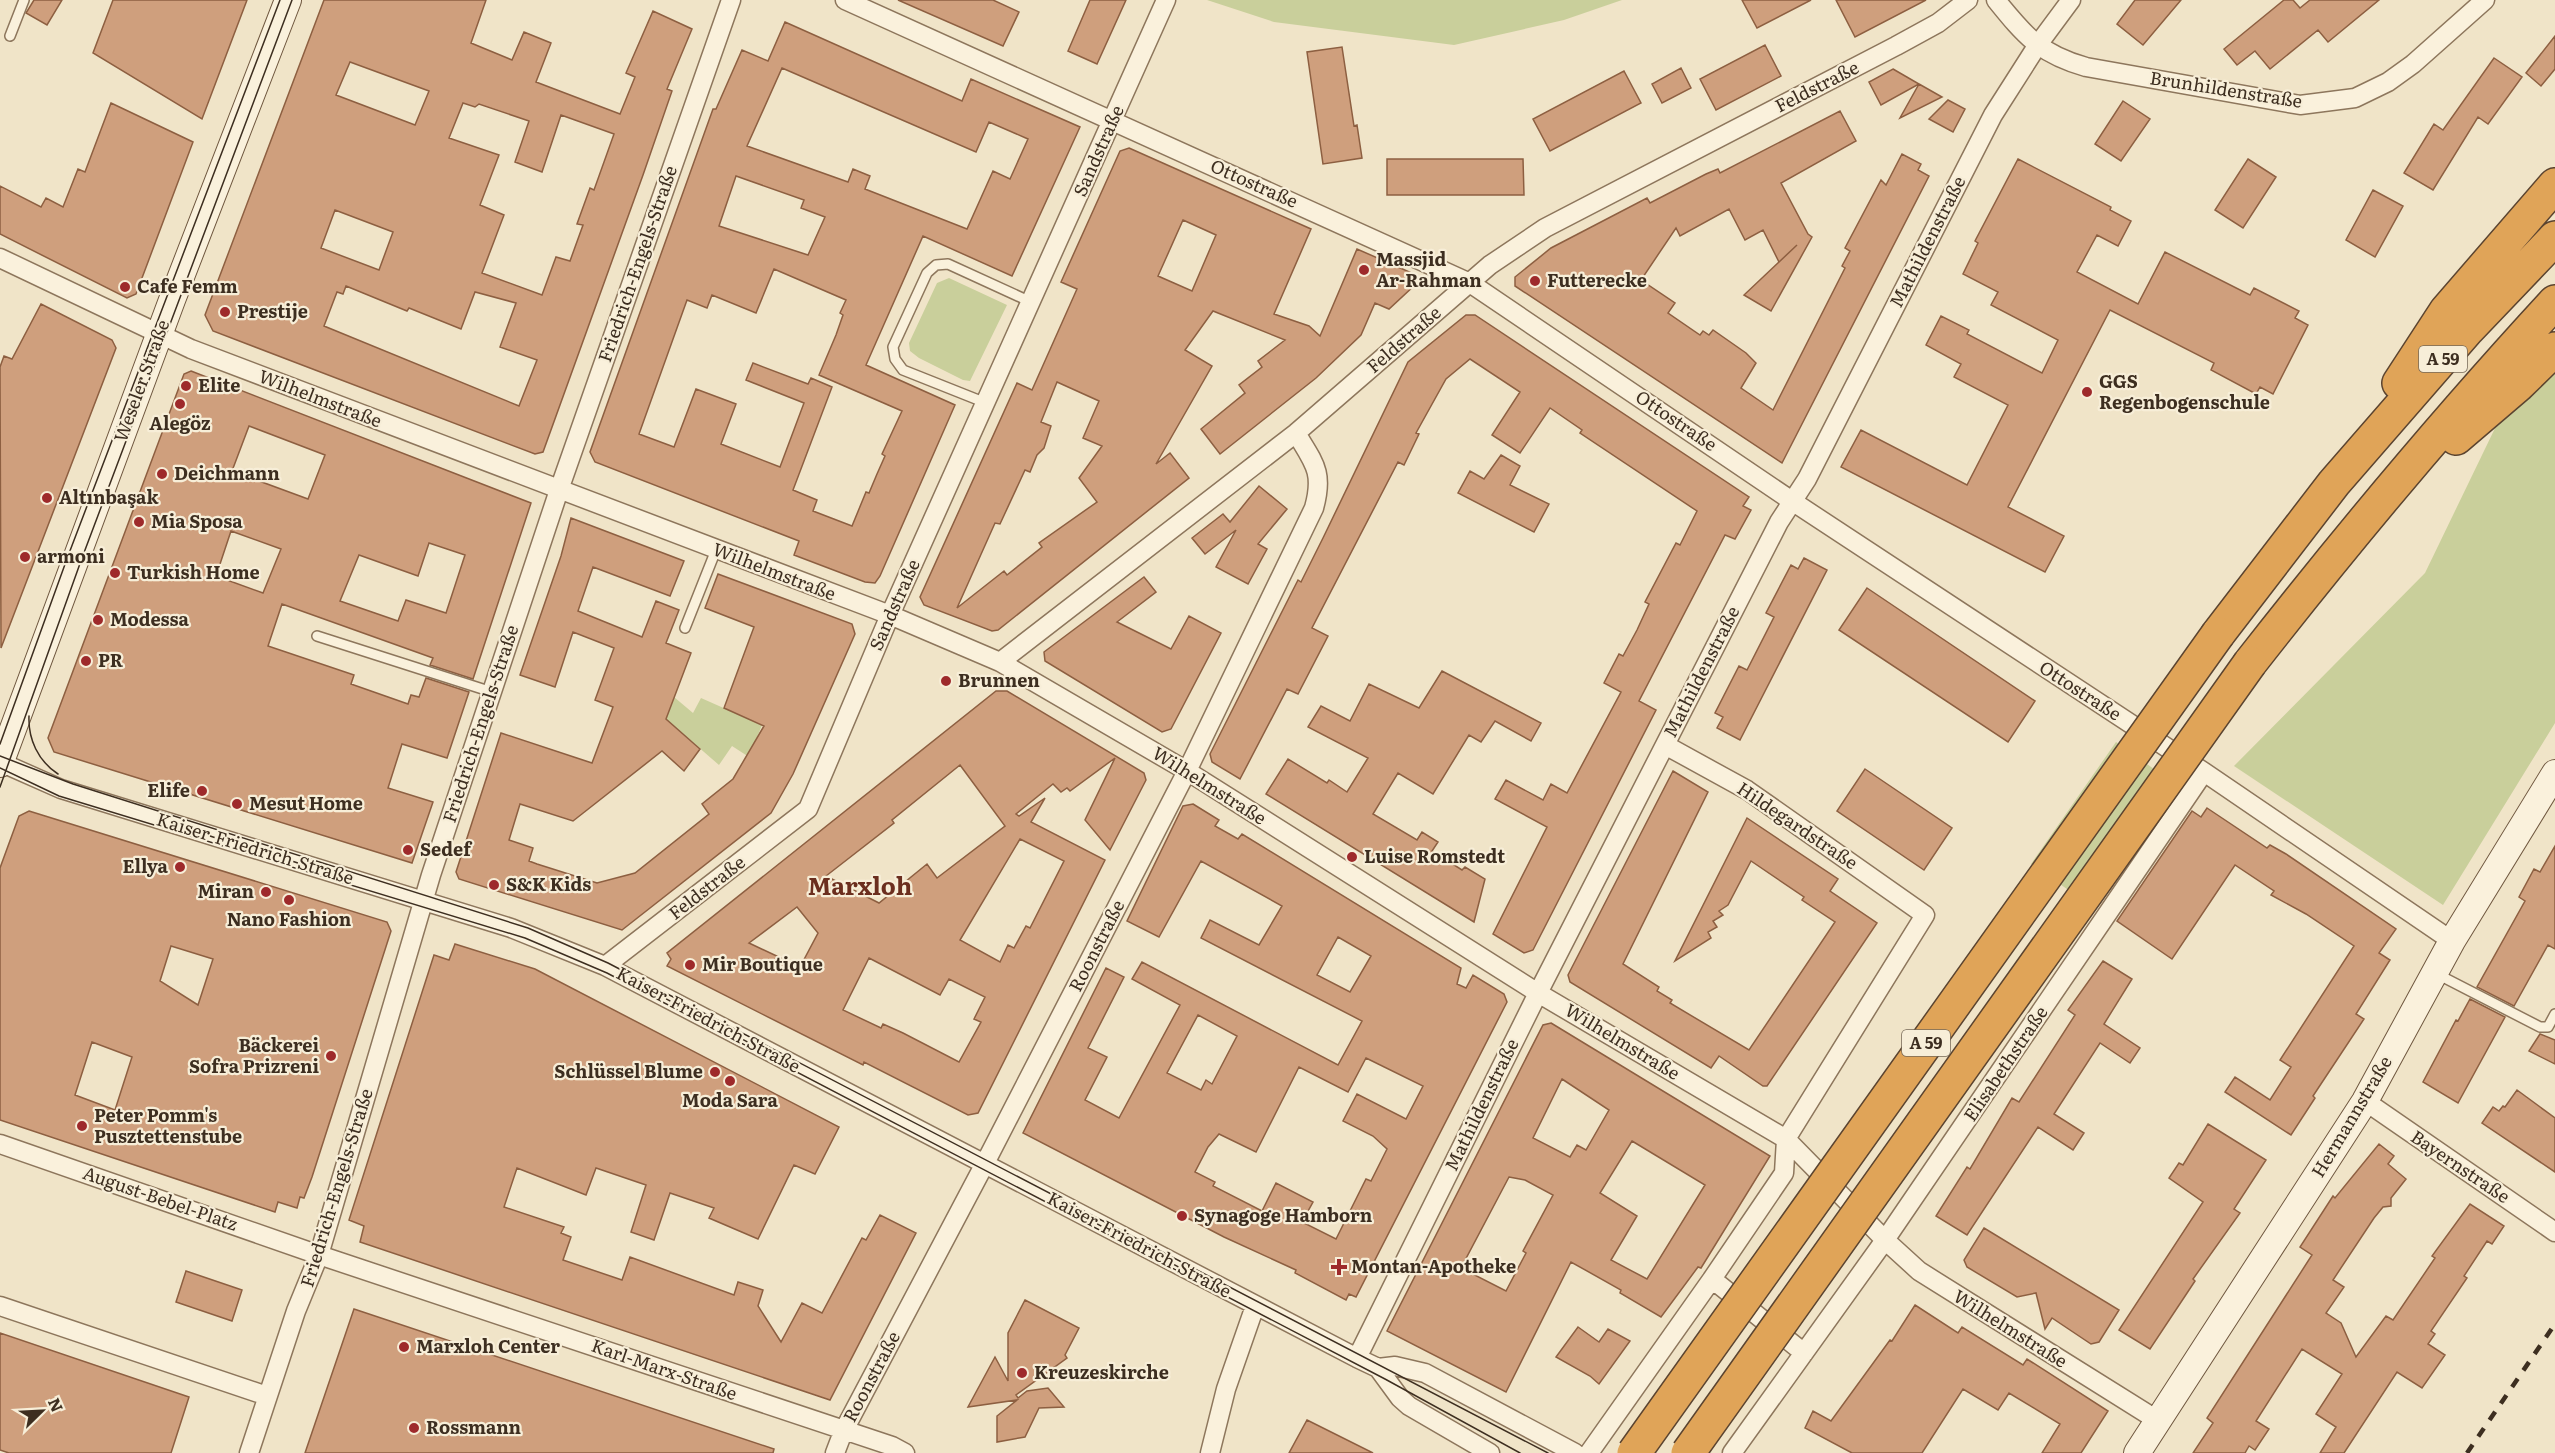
<svg xmlns="http://www.w3.org/2000/svg" width="2555" height="1453" font-family="Literata,serif">
<rect width="100%" height="100%" fill="#f0e4c8"/>
<path fill="#c9cf9b" d="M1207,0H1622L1564,20L1454,45L1274,22Z
M949,278L1007,305L970,381L963,380L919,358L910,351L909,343L937,283Z
M2555,371V723L2443,905L2234,766L2425,573L2498,422Z
M674,697L693,713L701,698L762,725L749,757L732,746L719,765L666,719Z
M2116,742L2175,784L2090,905L2031,864Z"/>
<path fill="#cf9f7d" stroke="#8d5f41" stroke-width="1.5" fill-rule="evenodd" d="M34,0H62L47,25L26,13Z
M113,0H247L202,119L93,53Z
M324,0H486L471,43L512,60L524,32L551,43L536,82L620,114L635,77L626,73L653,11L692,29L667,89L672,91L643,175L543,452L535,454L213,331L205,315ZM350,62L429,91L415,125L336,95ZM463,103L475,107L479,104L529,121L515,162L542,172L561,115L614,134L594,190L590,188L577,224L583,225L570,261L556,257L542,295L482,273L504,215L480,205L499,155L449,138ZM335,210L393,232L379,270L321,248ZM346,286L407,311L409,308L461,329L475,292L516,303L500,347L537,360L519,406L324,326L337,292L343,294Z
M898,0H993L1019,12L1003,46Z
M1090,0H1126L1097,64L1068,51Z
M1742,0H1811L1757,28Z
M1836,0H1926L1855,37Z
M2135,0H2181L2143,45L2117,24Z
M2284,0H2293L2300,8L2310,0H2379L2328,42L2318,30L2270,69L2255,51L2237,65L2224,49Z
M785,22L962,101L971,79L1080,127L1012,276L923,236L866,365L955,405L880,576L875,583L865,582L794,555L799,541L595,462L590,452L713,109H716L742,50L768,61ZM782,68L976,152L989,122L1028,139L1010,179L993,171L967,229L865,189L870,176L853,169L848,182L747,146ZM736,176L804,200L801,208L825,217L808,255L719,226ZM774,269L846,300L840,313L843,315L836,335L819,375L902,411L882,454L885,456L877,474L869,493L866,492L852,526L813,511L817,500L793,490L832,387L811,378L808,384L753,363L746,380L804,403L780,467L721,444L736,404L696,389L674,447L639,434L687,300L707,308L712,295L756,313Z
M2555,36V69L2541,86L2526,73Z
M1765,45L1781,76L1716,110L1700,79Z
M1342,47L1354,126L1357,125L1362,158L1323,164L1307,52Z
M2494,58L2522,77L2488,124L2478,117L2433,190L2404,173L2434,124L2443,130Z
M1681,68L1691,88L1662,103L1652,84Z
M1893,69L1919,84L1881,105L1869,82Z
M1624,71L1641,103L1550,151L1533,119Z
M1919,84L1942,97L1900,118Z
M1948,100L1965,109L1953,132L1929,119Z
M2123,101L2150,119L2121,161L2095,144Z
M111,103L193,142L136,294L127,298L0,234V186L41,207L46,198L63,207L78,169L85,172Z
M1840,111L1856,141L1781,183L1808,234L1812,237L1771,311L1744,295L1797,245L1779,262L1763,230L1745,240L1729,209L1680,236L1676,228L1641,280L1675,303L1668,313L1700,335L1703,331L1709,335L1713,330L1746,353L1756,363L1741,388L1773,410L1845,268L1842,266L1850,251L1845,248L1881,180L1886,185L1902,154L1921,164L1918,170L1929,176L1782,463L1515,286V277L1551,248L1647,198L1650,203L1706,174L1718,169L1720,173Z
M1129,148L1311,229L1274,314L1309,326L1320,336L1357,249L1414,274L1416,284L1389,309L1375,303L1361,335L1316,378L1220,454L1201,429L1245,393L1239,385L1262,367L1258,361L1285,340L1213,311L1185,350L1212,366L1156,464L1170,453L1189,478L998,630L992,631L924,605L920,597L1017,383L1032,390L1077,289L1061,282L1120,151ZM1183,220L1216,235L1192,291L1158,276ZM1057,382L1099,401L1083,438L1102,446L1079,478L1097,502L1039,543L1042,547L1007,575L1004,571L957,608L995,523L1000,524L1025,470L1030,472L1037,455L1044,448L1051,426L1041,422Z
M1387,159H1523L1524,195H1387Z
M2018,159L2111,207L2110,210L2131,221L2118,246L2097,235L2077,272L2138,304L2165,252L2250,295L2254,288L2299,311L2295,318L2308,325L2273,394L2260,387L2256,394L2211,370L2214,363L2110,310L2008,507L2064,536L2045,572L1841,467L1861,430L1967,485L2008,405L1954,377L1961,364L1926,345L1941,316L1969,330L1967,334L2042,373L2058,340L1991,305L1998,292L1963,274L1978,243L1975,241Z
M2248,159L2276,177L2243,228L2215,210Z
M2373,190L2403,206L2375,257L2346,240Z
M41,304L112,340L116,348L1,648L0,367L4,356L12,359Z
M1466,315H1475L1749,497L1743,506L1751,510L1735,539L1725,535L1639,701L1656,710L1533,950L1524,953L1493,934L1547,827L1495,799L1506,780L1543,800L1551,784L1567,793L1621,692L1604,683L1619,654L1623,656L1637,630L1649,604L1645,602L1676,543L1680,545L1697,511L1580,433L1582,430L1550,408L1520,453L1492,435L1520,392L1470,359L1446,379L1416,433L1419,434L1404,465L1398,462L1312,628L1328,636L1298,694L1287,689L1240,779L1212,762L1210,754L1298,580L1301,582L1323,538L1408,362Z
M191,371L531,503L473,679L430,665L433,658L282,604L268,646L354,675L351,684L408,704L411,695L419,697L426,678L469,692L447,758L402,744L388,788L433,802L412,863L54,752L48,738L184,374ZM249,426L325,455L308,499L232,471ZM231,531L281,549L263,593L216,576ZM429,543L465,555L446,613L406,600L398,621L340,601L359,555L418,576Z
M1501,455L1520,466L1510,485L1549,504L1534,532L1458,493L1470,471L1484,479Z
M1259,486L1287,509L1258,544L1267,549L1248,584L1216,567L1236,530L1205,554L1192,538L1223,514L1230,522Z
M571,518L684,561L670,596L593,567L578,611L642,637L656,601L679,610L666,643L691,653L666,719L700,749L684,771L662,751L573,821L520,804L509,840L533,848L529,861L537,864L597,883L635,873L709,814L702,804L733,779L764,726L724,708L754,627L705,608L718,574L852,624L855,634L793,774L771,813L622,930L459,879L456,872L501,733L592,763L613,707L595,700L614,648L573,632L555,687L520,675L561,556Z
M1804,558L1827,570L1740,740L1717,728L1723,717L1715,713L1739,666L1747,670L1774,617L1766,613L1791,565L1798,569Z
M1144,577L1156,592L1117,622L1171,649L1189,616L1221,633L1171,729L1162,732L1045,661L1044,652Z
M1867,588L2035,701L2008,742L1839,630Z
M1442,671L1541,723L1531,741L1495,721L1481,742L1469,735L1433,794L1398,773L1373,814L1417,840L1422,832L1438,842L1432,851L1462,870L1465,867L1485,879L1474,922L1266,794L1288,759L1327,783L1329,780L1347,792L1368,758L1308,727L1321,706L1350,721L1369,684L1419,708Z
M996,691H1007L1144,773L1146,780L1110,850L1085,820L1115,758L1070,791L1067,788L1061,792L1053,784L1016,814L1019,816L1045,798L1031,822L1105,860L978,1113L968,1115L864,1062L863,1065L667,966L671,959L667,953ZM960,765L1005,826L937,878L927,864L879,903L826,876L894,823L892,820ZM1020,839L1064,861L1030,928L1026,926L1014,948L1008,945L1000,962L960,940ZM797,907L818,933L800,967L749,943ZM869,958L940,995L949,979L985,997L974,1019L981,1022L959,1062L903,1033L883,1024L881,1028L843,1010Z
M1865,769L1952,828L1924,870L1837,811Z
M1673,771L1708,792L1623,964L1659,987L1657,991L1672,1000L1670,1003L1749,1050L1835,922L1802,900L1804,897L1751,861L1728,905L1719,911L1723,915L1713,921L1717,927L1708,932L1711,938L1675,961L1747,818L1838,879L1830,891L1877,923L1767,1086H1763L1719,1056L1711,1068L1570,982L1568,975Z
M1193,804L1219,820L1215,826L1238,839L1242,834L1461,968L1457,984L1466,988L1473,975L1504,994L1507,1002L1356,1297L1349,1294L1346,1300L1295,1273L1296,1270L1224,1237L1023,1133L1106,968L1124,977L1088,1048L1107,1057L1085,1100L1119,1118L1180,1005L1132,979L1142,962L1338,1065L1362,1021L1201,938L1210,920L1259,945L1282,906L1201,861L1159,937L1127,921L1183,806ZM1338,937L1371,956L1350,992L1317,975ZM1198,1015L1237,1036L1212,1084L1206,1080L1201,1090L1167,1073ZM1366,1058L1423,1086L1406,1119L1357,1094L1343,1121L1373,1136L1387,1149L1371,1181L1366,1179L1336,1239L1302,1222L1313,1202L1276,1183L1262,1211L1213,1186L1215,1182L1195,1172L1208,1147L1219,1134L1256,1152L1299,1067L1348,1092Z
M2207,808L2267,848L2270,845L2286,854L2396,929L2379,953L2390,960L2356,1014L2364,1019L2313,1096L2315,1098L2291,1135L2225,1092L2235,1077L2270,1100L2291,1067L2280,1060L2354,946L2306,914L2271,895L2274,891L2235,865L2172,959L2117,921L2192,811L2201,817Z
M29,811L387,922L391,931L312,1177L304,1198L300,1197L297,1208L278,1202L275,1212L0,1120V868L19,816ZM171,946L213,959L198,1005L160,981ZM92,1042L132,1057L115,1110L75,1095Z
M2555,846V949L2548,945L2514,1006L2477,987L2525,901L2519,897L2534,869L2540,872Z
M455,944L535,969L839,1127L815,1174L794,1165L758,1239L709,1218L714,1208L670,1193L654,1240L631,1232L646,1185L596,1168L586,1195L517,1168L504,1207L564,1227L561,1233L571,1237L563,1260L622,1280L630,1257L734,1295L738,1282L763,1290L758,1306L781,1342L802,1303L822,1313L862,1238L866,1240L880,1215L916,1233L830,1400L360,1242L364,1226L349,1220L434,955L449,960Z
M2103,961L2132,979L2104,1024L2140,1048L2130,1063L2100,1043L2054,1114L2084,1133L2073,1150L2038,1127L1967,1235L1936,1216L1967,1167L1970,1169L2012,1098L2019,1102L2075,1015L2068,1010Z
M2470,999L2505,1017L2458,1103L2423,1082L2456,1020L2458,1021Z
M1551,1023L1770,1156L1701,1268L1698,1267L1661,1317L1620,1293L1621,1290L1571,1262L1506,1392L1387,1331L1543,1025ZM1562,1079L1609,1110L1586,1150L1577,1145L1570,1157L1533,1138ZM1632,1141L1705,1185L1647,1279L1611,1260L1637,1216L1600,1193ZM1509,1177L1525,1180L1553,1195L1523,1251L1526,1253L1506,1291L1461,1268Z
M2540,1034L2555,1040V1064L2529,1051Z
M2517,1090L2555,1118V1172L2482,1123L2493,1107L2499,1111L2503,1106L2505,1107Z
M2208,1124L2266,1160L2234,1209L2240,1213L2193,1279L2195,1281L2150,1349L2119,1330L2203,1202L2169,1178L2179,1163L2183,1165Z
M2379,1144L2394,1156L2388,1164L2406,1179L2391,1198V1206L2383,1207L2374,1218L2333,1280L2344,1287L2326,1313L2341,1323L2356,1357L2386,1316L2393,1320L2435,1258L2432,1256L2470,1204L2504,1226L2492,1244L2487,1241L2464,1276L2467,1278L2431,1331L2435,1334L2428,1344L2445,1355L2422,1388L2397,1372L2344,1453H2320L2336,1427L2316,1414L2342,1374L2302,1349L2256,1421L2269,1429L2255,1450L2249,1446L2245,1453H2193L2213,1423L2207,1418L2312,1255L2300,1247L2333,1196L2335,1198Z
M1984,1228L2119,1310L2099,1342L2091,1344L2052,1318L2045,1329L2036,1293L2017,1297L1967,1267L1964,1260Z
M186,1271L242,1290L232,1321L176,1302Z
M1025,1300L1079,1328L1065,1355L1067,1358L1016,1395L1018,1398L1027,1391L1048,1388L1064,1407L1039,1408L1025,1437L997,1442V1416L1017,1400L968,1407L995,1357L1008,1381V1333Z
M1915,1305L1958,1333L1962,1327L2023,1365L2027,1359L2108,1411L2081,1453H2042L2060,1424L2009,1393L1998,1410L1963,1389L1922,1453H1852L1805,1428L1813,1411L1831,1421L1890,1340L1892,1341Z
M354,1309L774,1449L773,1453H305Z
M1578,1327L1599,1342L1608,1329L1630,1341L1599,1384L1590,1376L1556,1357Z
M0,1333L189,1397L171,1453H9L0,1450Z
M1307,1420L1373,1453H1289Z"/>
<g fill="none" stroke-linecap="round" stroke-linejoin="round">
<g stroke="#8d765c" stroke-width="12">
<path id="lane" d="M10,36L24,0
M986,403L903,370L895,359L893,347L927,273L936,265L948,264L1031,302
M685,628L716,550
M317,636L492,692
M2437,974L2540,1027H2548L2555,1014"/>
</g>
<g stroke="#8d765c" stroke-width="21">
<path id="street" d="M845,0L1470,283L1792,501L2204,772L2452,941
M1996,0C2025,36 2040,54 2086,67L2300,105L2355,98L2388,82L2413,64L2485,0
M0,258L191,349L890,615L1000,662L1187,771L1538,993L1786,1139L1885,1240L1919,1271L2157,1420
M1000,662L1296,433L1490,265L1545,228L1896,46L1938,23L1968,0
M1665,745L1747,790L1925,915L1786,1139L1784,1173L1712,1279L1804,1353
M0,762L61,789L511,928L605,966L1357,1358L1378,1368L1395,1366L1425,1373L1575,1453
M605,966L808,809L890,615L1166,0
M2365,1101L2555,1232
M0,1144L319,1255L892,1446L905,1453
M0,1306L267,1396
M1357,1358L1538,993L1779,522L1807,479L1993,115L2037,46L2071,0
M1378,1368L1400,1398L1409,1406L1490,1453
M249,1453L296,1311L319,1255L431,875L559,490L731,0
M835,1453L843,1432L982,1169L1187,771L1314,508C1324,472 1314,463 1296,433
M1210,1453L1226,1389L1255,1306
M1589,1453L1712,1279
M1732,1453L1885,1240L2204,772"/>
</g>
<g stroke="#6f573f" stroke-width="28">
<path id="secondary" d="M0,764L172,300L288,0
M2137,1453L2365,1101L2452,941L2555,773"/>
</g>
<g stroke="#5b4430" stroke-width="36">
<path id="highway" d="M2399,383L2446,311L2555,185
M2456,438L2518,385L2555,349
M2218,634L2334,483L2468,329L2555,238
M2250,663C2347,539 2448,418 2555,302"/>
</g>
<use href="#lane" stroke="#faf1dc" stroke-width="9"/>
<use href="#street" stroke="#faf1dc" stroke-width="18"/>
<use href="#secondary" stroke="#faf1dc" stroke-width="26"/>
<use href="#highway" stroke="#e0a458" stroke-width="33"/>
<path stroke="#3d2e20" stroke-width="1.5" d="M29,716C28,739 38,761 58,774
M0,744L68,556L280,0
M0,756L73,784L528,928L608,963L1548,1453
M0,768L59,796L525,938L607,973L1385,1379L1520,1453
M0,787L82,558L292,0"/>
<path stroke="#3d2e20" stroke-width="4.5" stroke-dasharray="10 10" stroke-linecap="butt" d="M2467,1453L2555,1324"/>
<g stroke="#5b4430" stroke-width="36" stroke-linecap="butt">
<path id="highway-bridge" d="M1634,1453L2218,634
M1688,1453L2250,663"/>
</g>
<use href="#highway-bridge" stroke="#e0a458" stroke-width="33"/>
</g>
<g fill="#9e2a2b" stroke="#f7eed8" stroke-width="2">
<circle cx="1364" cy="270" r="6"/>
<circle cx="1535" cy="281" r="6"/>
<circle cx="125" cy="287" r="6"/>
<circle cx="225" cy="312" r="6"/>
<circle cx="186" cy="386" r="6"/>
<circle cx="2087" cy="392" r="6"/>
<circle cx="180" cy="404" r="6"/>
<circle cx="162" cy="474" r="6"/>
<circle cx="47" cy="498" r="6"/>
<circle cx="139" cy="522" r="6"/>
<circle cx="25" cy="557" r="6"/>
<circle cx="115" cy="573" r="6"/>
<circle cx="98" cy="620" r="6"/>
<circle cx="86" cy="661" r="6"/>
<circle cx="946" cy="681" r="6"/>
<circle cx="202" cy="791" r="6"/>
<circle cx="237" cy="804" r="6"/>
<circle cx="408" cy="850" r="6"/>
<circle cx="1352" cy="857" r="6"/>
<circle cx="180" cy="867" r="6"/>
<circle cx="494" cy="885" r="6"/>
<circle cx="266" cy="892" r="6"/>
<circle cx="289" cy="900" r="6"/>
<circle cx="690" cy="965" r="6"/>
<circle cx="331" cy="1056" r="6"/>
<circle cx="715" cy="1072" r="6"/>
<circle cx="730" cy="1081" r="6"/>
<circle cx="82" cy="1126" r="6"/>
<circle cx="1182" cy="1216" r="6"/>
<path d="M1336 1258h6v6h6v6h-6v6h-6v-6h-6v-6h6z"/>
<circle cx="404" cy="1347" r="6"/>
<circle cx="1022" cy="1373" r="6"/>
<circle cx="414" cy="1428" r="6"/>
</g>
<g text-anchor="middle" stroke-width="4.5" stroke-linejoin="round" paint-order="stroke">
<g fill="#f7eed8" stroke="#756857" stroke-width="1.5">
<rect x="2419" y="346" width="48" height="26" rx="4.5"/>
<rect x="1902" y="1030" width="48" height="26" rx="4.5"/>
</g>
<g font-size="16" font-weight="bold" fill="#3d2e20">
<text x="2443" y="365">A 59</text>
<text x="1926" y="1049">A 59</text>
</g>
<g font-size="18" fill="#3d2e20" stroke="#f7eed8">
<text transform="translate(1817 87) rotate(-27)" y="6">Feldstraße</text>
<text transform="translate(2226 90) rotate(9)" y="6">Brunhildenstraße</text>
<text transform="translate(1099 151) rotate(-66)" y="6">Sandstraße</text>
<text transform="translate(1254 184) rotate(24)" y="6">Ottostraße</text>
<text transform="translate(1928 242) rotate(-63)" y="6">Mathildenstraße</text>
<text transform="translate(638 264) rotate(-71)" y="6">Friedrich-Engels-Straße</text>
<text transform="translate(1404 340) rotate(-41)" y="6">Feldstraße</text>
<text transform="translate(142 381) rotate(-70)" y="6">Weseler Straße</text>
<text transform="translate(320 399) rotate(21)" y="6">Wilhelmstraße</text>
<text transform="translate(1676 421) rotate(34)" y="6">Ottostraße</text>
<text transform="translate(774 572) rotate(21)" y="6">Wilhelmstraße</text>
<text transform="translate(895 605) rotate(-66)" y="6">Sandstraße</text>
<text transform="translate(1702 672) rotate(-63)" y="6">Mathildenstraße</text>
<text transform="translate(2080 691) rotate(33)" y="6">Ottostraße</text>
<text transform="translate(481 724) rotate(-72)" y="6">Friedrich-Engels-Straße</text>
<text transform="translate(1209 786) rotate(32)" y="6">Wilhelmstraße</text>
<text transform="translate(1797 826) rotate(34)" y="6">Hildegardstraße</text>
<text transform="translate(255 849) rotate(17)" y="6">Kaiser-Friedrich-Straße</text>
<text transform="translate(707 888) rotate(-38)" y="6">Feldstraße</text>
<text transform="translate(1097 946) rotate(-63)" y="6">Roonstraße</text>
<text transform="translate(708 1020) rotate(28)" y="6">Kaiser-Friedrich-Straße</text>
<text transform="translate(1622 1042) rotate(31)" y="6">Wilhelmstraße</text>
<text transform="translate(2006 1064) rotate(-56)" y="6">Elisabethstraße</text>
<text transform="translate(1482 1105) rotate(-64)" y="6">Mathildenstraße</text>
<text transform="translate(2352 1117) rotate(-59)" y="6">Hermannstraße</text>
<text transform="translate(2460 1167) rotate(34)" y="6">Bayernstraße</text>
<text transform="translate(337 1188) rotate(-73)" y="6">Friedrich-Engels-Straße</text>
<text transform="translate(160 1199) rotate(19)" y="6">August-Bebel-Platz</text>
<text transform="translate(1139 1245) rotate(28)" y="6">Kaiser-Friedrich-Straße</text>
<text transform="translate(2010 1329) rotate(32)" y="6">Wilhelmstraße</text>
<text transform="translate(664 1370) rotate(19)" y="6">Karl-Marx-Straße</text>
<text transform="translate(872 1377) rotate(-62)" y="6">Roonstraße</text>
</g>
<g font-size="18" font-weight="bold" fill="#3d2e20" stroke="#f7eed8" text-anchor="start">
<text x="1376" y="266">Massjid<tspan x="1376" dy="21">Ar-Rahman</tspan></text>
<text x="1547" y="287">Futterecke</text>
<text x="137" y="293">Cafe Femm</text>
<text x="237" y="318">Prestije</text>
<text x="2099" y="388">GGS<tspan x="2099" dy="21">Regenbogenschule</tspan></text>
<text x="198" y="392">Elite</text>
<text x="180" y="430" text-anchor="middle">Alegöz</text>
<text x="174" y="480">Deichmann</text>
<text x="59" y="504">Altınbaşak</text>
<text x="151" y="528">Mia Sposa</text>
<text x="37" y="563">armoni</text>
<text x="127" y="579">Turkish Home</text>
<text x="110" y="626">Modessa</text>
<text x="98" y="667">PR</text>
<text x="958" y="687">Brunnen</text>
<text x="190" y="797" text-anchor="end">Elife</text>
<text x="249" y="810">Mesut Home</text>
<text x="420" y="856">Sedef</text>
<text x="1364" y="863">Luise Romstedt</text>
<text x="168" y="873" text-anchor="end">Ellya</text>
<text x="506" y="891">S&amp;K Kids</text>
<text x="254" y="898" text-anchor="end">Miran</text>
<text x="289" y="926" text-anchor="middle">Nano Fashion</text>
<text x="702" y="971">Mir Boutique</text>
<text x="319" y="1052" text-anchor="end">Bäckerei<tspan x="319" dy="21">Sofra Prizreni</tspan></text>
<text x="703" y="1078" text-anchor="end">Schlüssel Blume</text>
<text x="730" y="1107" text-anchor="middle">Moda Sara</text>
<text x="94" y="1122">Peter Pomm's<tspan x="94" dy="21">Pusztettenstube</tspan></text>
<text x="1194" y="1222">Synagoge Hamborn</text>
<text x="1351" y="1273">Montan-Apotheke</text>
<text x="416" y="1353">Marxloh Center</text>
<text x="1034" y="1379">Kreuzeskirche</text>
<text x="426" y="1434">Rossmann</text>
</g>
<g font-size="24" font-weight="bold" fill="#6b2e1e" stroke="#f7eed8">
<text x="860" y="895">Marxloh</text>
</g>
</g>
<g transform="translate(42 1411) rotate(66)" stroke="#f7eed8" stroke-width="4.5" paint-order="stroke">
<path d="M0-4.5L10 22L0 15L-10 22Z" fill="#3d2e20"/>
<text y="-9" font-size="16" font-weight="bold" text-anchor="middle" fill="#3d2e20">N</text>
</g>
</svg>
